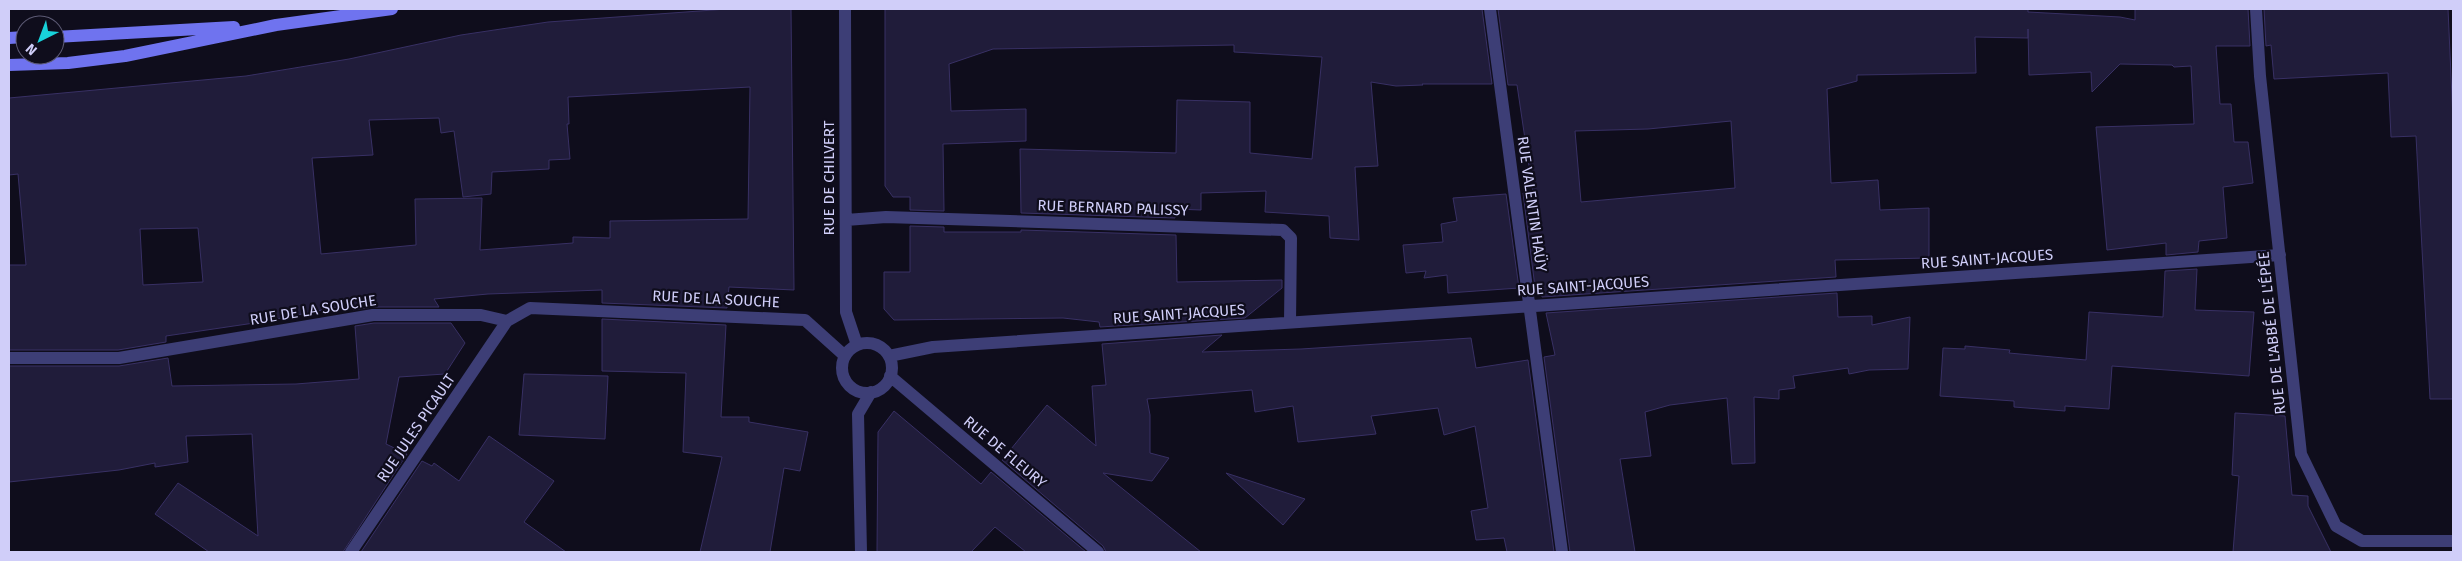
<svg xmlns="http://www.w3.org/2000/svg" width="2462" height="561" font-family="'Fira Sans',sans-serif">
<rect width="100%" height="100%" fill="#0f0d1c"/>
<path fill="#201c3a" stroke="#383064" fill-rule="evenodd" d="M727,9H791L794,290L729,287L727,308L602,303V290L488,294L434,299L439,307H373L353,310V304L261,322L166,336V342L118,350H9V265H26L18,174L9,175V98L246,76L349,59L461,35L548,22ZM750,87L748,219L610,221V238L573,237V243L480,250L482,198L415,199L416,245L321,254L312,158L373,155L369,120L439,118L441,133L454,131L463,197L491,194L492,172L549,169V160L570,159L567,124H569L568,97ZM198,228L203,282L143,285L140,229Z
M885,9H1482L1492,84H1422L1423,85L1396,86L1371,82L1378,166L1355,167L1359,240L1330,238L1329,216L1265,212L1266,191L1201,193V210L1175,209V218L1021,213L1020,149L1176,153L1177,100L1250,102V153L1312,159L1322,57L1234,52V45L993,49L949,64L951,111L1026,109V141L943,144L944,211L910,210V197H893L885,186Z
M1498,9H2028V12L2120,17L2135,20V9H2248L2250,46H2216L2220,104H2231L2234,142H2248L2253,183L2223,187L2227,238L2199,241L2198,252L2166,255V243L2107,250L2096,127L2194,124L2191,66L2174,67L2172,65L2120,64L2092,92L2091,72L2029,75L2028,29V38L1975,37L1976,73L1857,75V81L1827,89L1831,183L1878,180L1880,210L1929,208V258L1835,260L1836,277L1542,297L1540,287H1535L1523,193H1533L1517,85H1508ZM1731,121L1735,188L1581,202L1575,131L1648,129Z
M2264,9H2448L2453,120V399H2430L2416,136L2391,137L2388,73L2274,79L2271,45L2266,46Z
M1506,194L1519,288L1448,293L1447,275L1424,278L1426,271L1406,273L1403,245L1443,242L1441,224L1457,221L1453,198Z
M910,226L944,227V232H1021V230L1176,235L1177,282L1282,280V288L1245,318L1100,327L1099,322L1063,318L894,320L884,309V272H910Z
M2197,269L2195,310L2254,312L2249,376L2112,366L2109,409L2065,406V411L2014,407V401L1940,396L1943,348L1965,349V346L2010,350L2009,353L2086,360L2089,312L2163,317L2165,271Z
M1837,293L1838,317L1872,316V325L1910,317L1908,369L1869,370L1849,374L1848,368L1793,376L1795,388L1779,390V399L1754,397L1755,463L1732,464L1727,398L1670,405L1645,412L1651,456L1620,459L1635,552H1570L1544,357L1555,355L1546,313Z
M602,319L726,325L721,417H749V422L808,432L800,471L784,468L770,552H700L722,457L683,452L686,373L602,371Z
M374,323H451L465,343L445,374L399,377L386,444L407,454L343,552H209L155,514L178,483L258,536L252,434L186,436L188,462L155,467V463L119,470L9,482V366H119L168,358L172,386L296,384L359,379L355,326Z
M1222,335L1202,352L1301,349L1471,338L1476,368L1528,360L1554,552H1507L1504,538L1476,540L1471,511L1488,508L1475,426L1444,435L1438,408L1371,416L1376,434L1298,442L1293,406L1255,412L1252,390L1147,399L1150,415V453L1169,458L1152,481L1103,473L1201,552H1106L1103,546L1002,460L1047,405L1096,446L1092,386L1106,385L1102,344Z
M524,374L608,376L605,439L519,435Z
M894,411L981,484L991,472L1086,552H1026L995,527L971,552H877L878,432Z
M2235,413L2285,416L2292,495L2308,496V506L2331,552H2233L2239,476L2232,475Z
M489,436L554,481L524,522L566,552H361L422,461L432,466L434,463L459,481Z
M1226,473L1305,499L1283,525Z"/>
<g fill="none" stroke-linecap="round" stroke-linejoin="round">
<path stroke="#3d3e76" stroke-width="12" d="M845,9L846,312L857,345
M1490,9L1562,552
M2256,9L2260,76L2301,454L2336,526L2362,541H2453
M846,220L886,217L1283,230L1291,238L1290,322
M842 368a25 25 0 1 1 50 0a25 25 0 1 1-50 0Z
M889,356L933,347L2280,255
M9,358H119L373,315H481L507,321L530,308L805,320L845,356
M890,376L1098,552
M351,552L507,321
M861,552L858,414L871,392"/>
<path stroke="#6f73ef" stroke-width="12" d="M55,37L234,27
M9,38L25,37
M9,65L68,63L125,56L276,25L392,9"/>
</g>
<g text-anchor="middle" stroke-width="4.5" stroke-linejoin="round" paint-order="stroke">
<g font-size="15" fill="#d0cef9" stroke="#0f0d1c">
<text transform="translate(829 178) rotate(-90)" y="5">RUE DE CHILVERT</text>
<text transform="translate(1532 204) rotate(82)" y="5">RUE VALENTIN HAÜY</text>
<text transform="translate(1113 208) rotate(2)" y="5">RUE BERNARD PALISSY</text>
<text transform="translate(1987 259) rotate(-4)" y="5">RUE SAINT-JACQUES</text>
<text transform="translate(1583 286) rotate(-4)" y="5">RUE SAINT-JACQUES</text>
<text transform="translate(716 299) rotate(3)" y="5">RUE DE LA SOUCHE</text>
<text transform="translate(313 310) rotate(-9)" y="5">RUE DE LA SOUCHE</text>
<text transform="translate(1179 314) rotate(-4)" y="5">RUE SAINT-JACQUES</text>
<text transform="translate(2272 333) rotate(-96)" y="5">RUE DE L'ABBÉ DE L'ÉPÉE</text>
<text transform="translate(416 428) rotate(-56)" y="5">RUE JULES PICAULT</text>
<text transform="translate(1005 452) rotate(40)" y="5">RUE DE FLEURY</text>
</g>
</g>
<rect width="2462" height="561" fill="none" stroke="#d0cef9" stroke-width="20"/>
<g transform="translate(40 40) rotate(222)"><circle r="24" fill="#0f0d1c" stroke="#5c5a74"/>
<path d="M0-4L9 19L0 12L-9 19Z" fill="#18d2da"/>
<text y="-8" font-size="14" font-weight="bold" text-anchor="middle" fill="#d0cef9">N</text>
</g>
</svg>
